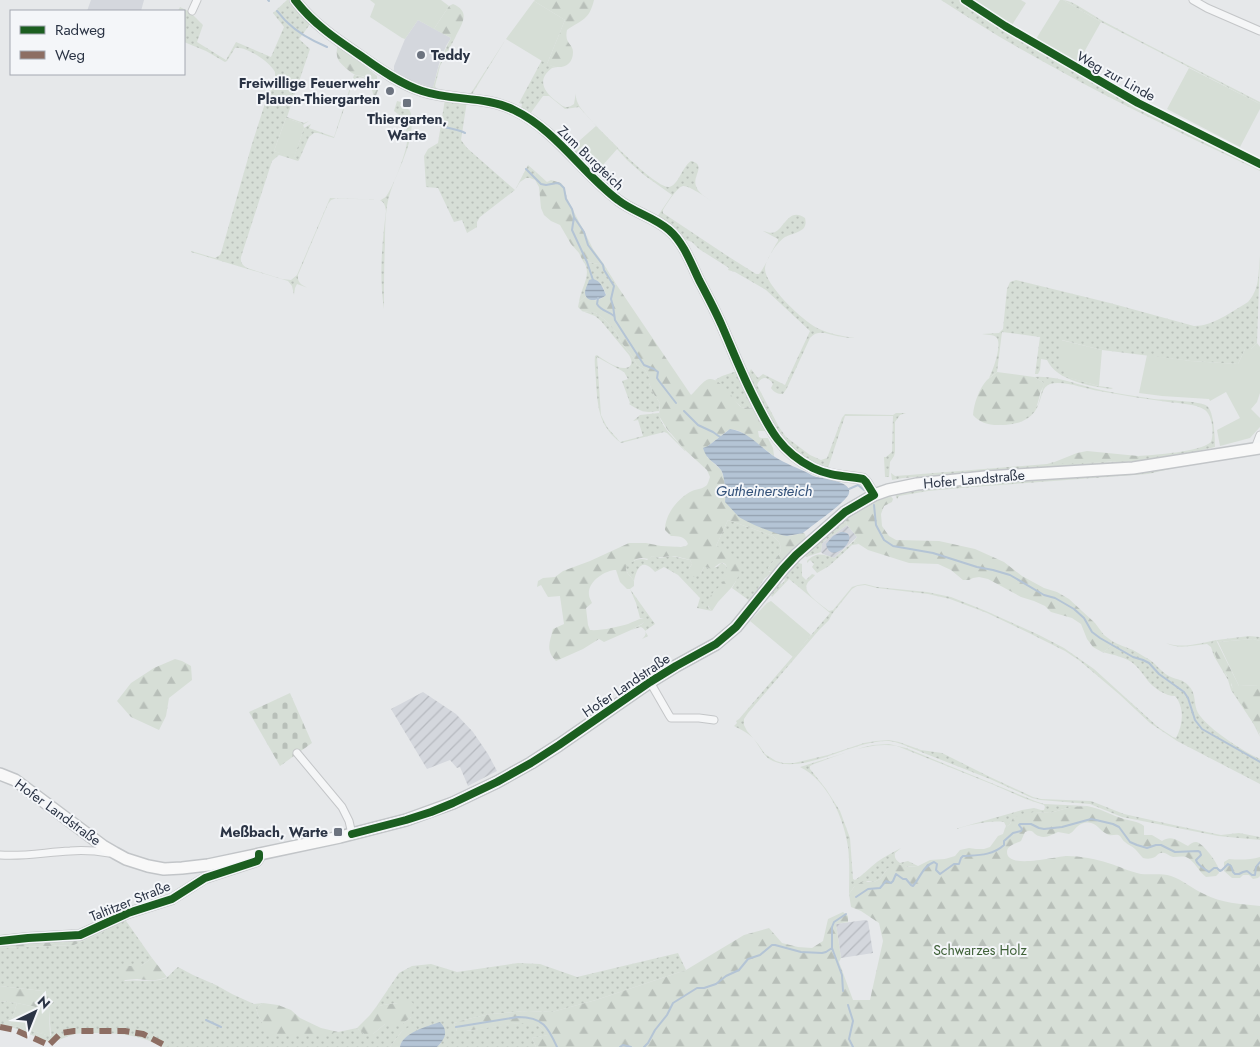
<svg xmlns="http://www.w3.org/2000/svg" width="1260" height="1047" font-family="Jost,sans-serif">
<defs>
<pattern id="industrial-furrows" width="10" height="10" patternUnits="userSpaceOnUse" patternTransform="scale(1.25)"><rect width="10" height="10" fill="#d4d7dd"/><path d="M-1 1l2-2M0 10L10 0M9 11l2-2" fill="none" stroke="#b6b9bf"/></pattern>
<pattern id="grass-dots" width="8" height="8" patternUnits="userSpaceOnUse" patternTransform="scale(1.25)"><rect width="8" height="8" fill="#d6ded6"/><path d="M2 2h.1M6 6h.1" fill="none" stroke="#b8bfb9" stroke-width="1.8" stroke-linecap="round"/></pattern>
<pattern id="forest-firs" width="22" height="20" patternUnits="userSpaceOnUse" patternTransform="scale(1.25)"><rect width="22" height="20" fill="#d6ded6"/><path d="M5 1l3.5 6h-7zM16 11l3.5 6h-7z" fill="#b8bfb9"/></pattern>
<pattern id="cemetery-stones" width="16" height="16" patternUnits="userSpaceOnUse" patternTransform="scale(1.25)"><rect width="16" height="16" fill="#d6ded6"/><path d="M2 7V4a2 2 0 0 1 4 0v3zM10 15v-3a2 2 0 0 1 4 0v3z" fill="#b8bfb9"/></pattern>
<pattern id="water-rules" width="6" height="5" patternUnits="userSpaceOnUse" patternTransform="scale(1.25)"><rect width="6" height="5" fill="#b4c4d5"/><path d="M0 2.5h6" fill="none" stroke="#93a0af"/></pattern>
</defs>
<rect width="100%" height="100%" fill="#e6e8ea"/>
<path fill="#d4d7dd" d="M91,0H144L141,11H87Z
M418,20L451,38L446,46L439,64L433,88L409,80L394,71V66L405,39Z"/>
<path fill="url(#industrial-furrows)" d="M847,525L857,537L834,558L823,554L821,552L822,543Z
M423,692L456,714L473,732L488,754L497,771L468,786L460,767L457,768L450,760L427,769L391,709Z
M865,920L868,921L873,953L841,958L836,924Z"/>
<path fill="url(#grass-dots)" d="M287,0H291L311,23L299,39L310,49L287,117L304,123L309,121L303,125V124L286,118L274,151L294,157L304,128L311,124L309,128L334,137L354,75C363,76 367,77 371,85C367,80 364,76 356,78L354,80L334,138L318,133H314L309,137L299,160L298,161L279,155L272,161L241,257C240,262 242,265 247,268L282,279L291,280L297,275L330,198L381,200C384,198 385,198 387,195C393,187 407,151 407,141C407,138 406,136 405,133C411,121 403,118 394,111L397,101L401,102L400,106C405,108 410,108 411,114C416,147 392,175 387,206C385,218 385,231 385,244C384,265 384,287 384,309C379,276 382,244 386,211C385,206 385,203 380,200L337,198L331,200L328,204L298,275C297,283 302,285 308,288L297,284L295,288L294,295L292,286L288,281L191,252V251L215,258L220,255L221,253L252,144L268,94L275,78V72C270,62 246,46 235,48L227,61L225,62L206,51L184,42V11H178L180,7L190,12L203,25L197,42L226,60L236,42L271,57L284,27L273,13Z
M941,0H963L985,18L1004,30L1087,75L1108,90L1260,167V171C1178,132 1097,93 1019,48C992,33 966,16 941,0Z
M1063,0C1072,0 1094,16 1103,21C1155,49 1208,75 1260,102V104L1101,22Z
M534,1L506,39L471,96C460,95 437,95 429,87H433C438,70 442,54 451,38H455L440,66L435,86L437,90L445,92L467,94L471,93L506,39Z
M542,60L552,66L557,67L552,68C537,79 543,91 556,101C559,103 563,107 566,107C570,107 571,106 574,104L576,92C575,97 577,102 580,107C590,121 654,188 669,187C678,186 682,167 691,161C707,165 692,176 696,186C698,193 706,197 711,201C706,197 688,185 683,186C677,187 666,205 663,210V213L726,255L756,274H759C767,264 771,251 778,241V239L763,231C768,232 771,234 775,232C785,227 789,207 805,218C806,222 806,226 803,229C798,233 791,234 785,237C778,241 765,260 765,269C765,285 803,321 817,328C829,334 842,336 855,338C849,338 843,337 837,336C827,334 818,329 810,338L787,388L783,394C777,394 774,392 771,388L773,384C768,376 760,376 757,385L779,427L786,437L810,455L821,460L827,458L842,418L845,414L893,415L896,413H906L900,415L895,422V452L894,456L890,462L889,477H885L884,457H886L892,452L893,416H845L828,468L815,464L798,454L773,429L748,375L751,369L758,378L763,374L785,385L810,331L766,290L735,272L728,270L729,268L699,249L692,242L681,238L657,217L672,195L644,175L627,160L579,107L565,109L549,96H543L530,114L521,109L522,104L519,103Z
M445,99L467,101L461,140L467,148L515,190L528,165L536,172L534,178L535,180L530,178H526L520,182L515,190L480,217L477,222V227L467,233L462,220L454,222L438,188L426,187L424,156L428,149L438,143Z
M1260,256L1257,343L1251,349H1245L1238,364L1191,361L1102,350L1062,340L1067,371V377L1099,386L1113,388L1111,389C1090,386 1057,381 1047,360L1041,359L1040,370L1038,374H1035L1040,337L1002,332L997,372L989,378C993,370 1002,346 997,338C994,334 986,335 982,334L999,333L1003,329L1007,289L1010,282L1016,280L1110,303L1194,326C1213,326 1231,312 1248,302C1260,289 1258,274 1260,256Z
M583,261L599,264L603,263L616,284C612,288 610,292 606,295L603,287L590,280L585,292L586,296L579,302C581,287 593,274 583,261Z
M582,311L596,313L605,320L616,332L621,342L633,357L637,365L645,370L649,377V383L653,393L660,403L659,411C644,413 642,412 629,404L630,403L622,381L628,379L624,372L597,357L601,415L607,427L620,442L643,436L638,420L633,421L640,415L659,413C659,425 677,441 685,450V451L667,433L664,432L621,443C599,426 598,409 596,383C596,374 594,365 595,356L597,355C604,360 622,373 630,366C633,362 631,359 629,355L601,321L595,316Z
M737,371L755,409L741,407L715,380L722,376Z
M1034,377C1057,375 1080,386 1101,390C1119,394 1137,396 1154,399C1164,400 1201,401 1207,406C1214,411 1215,438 1215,447L1193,452L1138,461L903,478L892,480L891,473L895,476L909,475L1047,464L1054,462L1053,463L1110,462L1139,457L1138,456C1154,455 1200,452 1211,442C1214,434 1213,416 1205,410C1197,404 1177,403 1168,402C1145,399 1122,395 1099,391C1086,389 1063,380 1050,384C1042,387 1042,396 1039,403C1037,409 1033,415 1028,418C1018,425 1006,425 995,425L1011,423L1038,405L1044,383Z
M1205,461L1148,474L973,487L928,491L899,496L897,499L895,494L909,489Z
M851,514L846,520L847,525L822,543L821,552L806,557L804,554Z
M728,520L773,536L779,542L781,548L780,553L768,568L769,572H772L764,579L750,601L732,588L736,581L716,546Z
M854,541L859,544L852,545L829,566L817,573L812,567L814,564L810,560L807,563V561C816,552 823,554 834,558Z
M652,556L660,558L671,556L690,560L692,564L689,569L700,575L704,567H706L709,568L717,567L721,563C732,565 727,579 721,586C718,589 714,591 712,595C711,599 710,603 708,607L712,611L697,608L700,598L678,575L664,567L655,572C643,558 637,566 634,581C631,576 625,573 626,566C632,561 639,557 647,560Z
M796,562L802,564V576L806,580L812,574L815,575C813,578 808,581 807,584C802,593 822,605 829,611L833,610L852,587L858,585L865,584L877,587L927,592L951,597L986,611L1039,635L1064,648L1094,669L1158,727L1173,737L1176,738C1183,725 1185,708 1175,696C1165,696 1154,688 1148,681C1144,675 1140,670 1135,665C1127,657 1113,655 1102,652C1108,650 1110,647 1112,641C1119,645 1126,647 1133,650C1139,653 1144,657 1150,660C1157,665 1163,674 1171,677C1178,680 1182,679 1188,685C1197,693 1193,704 1198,713C1208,729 1243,751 1260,759V784L1177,741L1150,723L1120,695L1080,661L1065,651L1029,633L987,613L950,599L928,594L877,588L865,585L857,586L852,589L832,614L829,620L819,630L748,713L744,719V725L747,731L758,744L765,754L776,761L783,763H794L828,755L864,743L876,741L889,740L899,742L921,750L942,753L990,777L1033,797L1041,799L1091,801L1124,814L1169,824L1221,835L1239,833L1260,837V840L1218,836L1122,817L1090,804L1040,800L1032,798L990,779L911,748C904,745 897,742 889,741C855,739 804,775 773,761C763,757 760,746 753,738C748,733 740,729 734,726L737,723L736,721L739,719L830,613L789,579L772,597L771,595L780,583L782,584L785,580L784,578L787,572Z
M630,589L655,624L645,631L648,636L642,639C647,635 647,630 641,627L631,630L644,623V618H640L636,603Z
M1249,636L1260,637V641L1253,639L1218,642L1216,640L1226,675L1231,680V685C1239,698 1258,723 1260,737L1253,723L1231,690L1228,680L1214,656L1211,647L1207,644C1193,645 1179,650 1166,643C1183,649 1200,643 1217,640C1228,639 1238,637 1249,636Z
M889,744L906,748L1035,801L1044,804L1087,806L1071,807L1050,813L1035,812L1013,818L1010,824L1005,828L1006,826L1004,822C987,820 972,825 955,829L1022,810L1034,808L1041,810H1044L1045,807L1044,805L1026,799L994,785L897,746C869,741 840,755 814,764L810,766V769L826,789L840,811L850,838L853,879L855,880C863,875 869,868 877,862C884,857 893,852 901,848L895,853C894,858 896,860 900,863L908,861L918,866L888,868L880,879L874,882L868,881L854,887L849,894C849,879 850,863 848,847C844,818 827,780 800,767L864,747L873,745Z
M124,918L152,958L141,966L124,981C137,979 155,983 166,978C170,975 174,970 178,967L193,975L216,985L232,994L254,1004L263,1003L256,1008L258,1015L262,1022L338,1032L357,1028L364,1034H373L385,1024H402L411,1017L398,1003L383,1005L376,1007L399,973L412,966L431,964L457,972L518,963L540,964L577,977L678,953L686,970L596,1000L552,1012L528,1011L490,1014L464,1020L454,1023L457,1031H466C482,1029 523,1019 537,1025C541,1027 545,1032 549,1035L532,1038L536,1047H437L441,1043L440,1023L417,1031L416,1027L402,1031L390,1047H163C141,1035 119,1033 94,1033C88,1034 81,1033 75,1034C66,1036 58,1042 49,1042L9,1026L0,1025V1001L17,1003L10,1025L51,1036L49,1010L43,991L0,986V948L74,945L103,932L104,927Z"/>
<path fill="url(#forest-firs)" d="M535,0H594C589,21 582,19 567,30C564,44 573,43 573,52C573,68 558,70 547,64L565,20L534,1Z
M453,4C472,12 461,25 455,38H451L434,29L449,6Z
M339,45L353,55L355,58L377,76V88L378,90L375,98C371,91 372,84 367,79C364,75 360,76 356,75C352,74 339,63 338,59C336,55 337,50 337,47Z
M536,172L547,182L551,180L561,183L564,187L567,198L576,216L585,233L593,249L603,263L599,264L583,261L579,253L571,244L560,225L551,221L544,215L541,208L539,187L534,178Z
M616,284L691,395C696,391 702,381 709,379C720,377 734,400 741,407L755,409L767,431H758L759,437L761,438H768L773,448L774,456L741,432C736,430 732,428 727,431L708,446L707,457L721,470L725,481L724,489L727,495L789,536L803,533L805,534L806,538L772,572L768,571V568L780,553L781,548L779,542L773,536L728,520L716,546L728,551L738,559L740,573L736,581L732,587L718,602L712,611C709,608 707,605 708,601C712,589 726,586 727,571C727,569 727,565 725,564C721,560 716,567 712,569L706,567H704L700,575L693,577L688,573L689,569L692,564L690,560C684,558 679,557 673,556C665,556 659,559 652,556L649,559C647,559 645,558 642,558C636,558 630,563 626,567C625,573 631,576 634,581V586L630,589H627L620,582L616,570C605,570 587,582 589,595C589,598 591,600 592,603L586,608L588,625L590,630C600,631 618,627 628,624C633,622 638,619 644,618L645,620V622L631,630L604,642L599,639L583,649L556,661C545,650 550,642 553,629L564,624L560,596L548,597L541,585L537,587L538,581L543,578L555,577L563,571L590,561L629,543H646L661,546L681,547L686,546L688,544C685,536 678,536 671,536L665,530C665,514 678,498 692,491C697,489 703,489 707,485C708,483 709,480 710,477L707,470L685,450L667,429L659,416L660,403L653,393L649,383V377L645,370L637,365L633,357L621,342L616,332L605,320L596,313L582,311L578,307L579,302L586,296C600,308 607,292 616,284Z
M997,372L1034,377L1044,383C1044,388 1041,389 1040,394C1038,402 1037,409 1031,414C1016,426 986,431 973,415C974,403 979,389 987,380C990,377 994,375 997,372Z
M1087,451L1138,456L1139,458L1138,460C1110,462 1082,463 1054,464L1052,463L1077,453Z
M890,495L893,499L892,502L884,506L881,514L882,526L889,536L896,540L939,541L975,549L1004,562L1022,576L1044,588L1057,592L1069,599L1095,623L1104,635L1112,641C1110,647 1108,650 1102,652L1093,647L1087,639L1081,624L1072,618L1051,612L1045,606L1034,601L1021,597L988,579L979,577L973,578L969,580H963L951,570L938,564L909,563L868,550L854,541L857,537L847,525L846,520C855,507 875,499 890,495Z
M1216,640L1239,686L1260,685V734C1252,720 1243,707 1235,693C1232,689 1232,683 1229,679C1222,667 1214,657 1212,643Z
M175,659L182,661L191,666L192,680L169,698L166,716L159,730L131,717L117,701L131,683L154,668Z
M1087,806C1099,808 1109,814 1121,818C1129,821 1138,821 1144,826V835H1152L1162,841C1172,834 1179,842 1188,846C1190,844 1193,842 1196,842C1202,842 1215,860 1217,865C1218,866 1219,872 1219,873L1216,876L1206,877C1199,872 1194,860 1186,857C1181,856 1177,857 1173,857C1169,856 1165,852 1162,853C1158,853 1158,855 1155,857C1151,859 1147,859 1143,858C1140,855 1138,852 1135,849C1132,846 1128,845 1125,842C1123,841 1122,838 1120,836C1117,833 1113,836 1109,835C1098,831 1096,818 1081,824C1076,826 1074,832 1069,834L1058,832C1053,834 1046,839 1039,836C1032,834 1034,828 1025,832L1021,841C1017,843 1007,845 1007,852C1007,870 1057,856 1067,856C1080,856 1096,859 1108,863C1119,866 1130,872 1141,874C1151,875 1161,873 1171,876C1183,880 1193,889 1204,894C1221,903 1241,904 1260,906V1047H536L532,1038L548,1035L539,1026L532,1024L519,1023L466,1031H457L454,1023L464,1020L490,1014L528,1011L552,1012L596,1000L686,970L744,935L769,928L782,943L798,947L812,948L823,941L828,919L843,912L848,916V922L836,924L841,958L839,962L853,1000H870L883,941L879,923L861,911L851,907L849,894L854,887L861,882H874L880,879L888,868L897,864L907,867L918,866L930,860L945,859L955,856L960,850L969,848L976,849H984L990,847L998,836L1003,834L1005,828L1010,824L1013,818L1022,814L1035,812L1050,813L1071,807Z
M1260,857V876L1258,878L1253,879L1249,875H1243L1240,878H1232L1224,871V862L1229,859C1239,860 1250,860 1260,857Z
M102,922L103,932L74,945L0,948V935L31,932H74Z
M152,958L167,977C155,982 149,980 137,979C130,979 126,981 120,979L118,973L126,966H141Z
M0,986L43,991L49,1010L17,1003L0,1001Z
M404,997L413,1003L411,1017L402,1024H385L373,1034H364L357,1028L370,1015L376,1007L383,1005L398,1003Z
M263,1003L278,1005L291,1010L300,1018L321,1028L338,1032L308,1036L271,1034L260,1026L262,1022L258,1015L256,1008Z
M409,1027H416L417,1031C410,1034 401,1039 400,1047H390L402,1031Z"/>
<path fill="url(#cemetery-stones)" d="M290,693L312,743L280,766L249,712Z"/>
<path fill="#d6ded6" d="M370,0H441L449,6L434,29L418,20L405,39L402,38L370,17L375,4Z
M972,0H1021L1026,3L1012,25L990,12Z
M1060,0H1063L1101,22L1078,63L1036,39Z
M534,1L565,20L547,64L506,39Z
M1189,68L1260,104V109L1240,147L1167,109Z
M286,118L303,124L304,128L294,158L274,151Z
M596,126L618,148L595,174L570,149Z
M1061,340L1102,350L1099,386L1066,377L1067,371L1061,367Z
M1257,343L1260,347V393L1257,402L1251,409L1260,418V427L1250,438L1220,446L1217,430L1240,418L1226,392L1210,401L1209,399L1162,396L1139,393L1147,355L1191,361L1238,364L1245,349H1251Z
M771,601L811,635L793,657L750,621L767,603Z
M1253,639L1260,641V685L1239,686L1218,642Z
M17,1003L49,1010L50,1036L10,1025Z"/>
<path fill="url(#water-rules)" d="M593,279C601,281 603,288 606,295C601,300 586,304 585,293C585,289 588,284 589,280Z
M730,429C748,431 761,448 775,457C786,464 798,468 810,474C811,475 816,477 817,477C824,479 852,481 849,493C848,501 811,526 803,533C798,534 792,535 787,536C779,536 746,522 739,517C734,512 730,507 725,502C726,496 725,476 721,470C714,461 707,461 703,448L708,446Z
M841,532C865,532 831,569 826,544L833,536Z
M440,1022C449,1031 445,1039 437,1047H400C402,1033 428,1026 440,1022Z"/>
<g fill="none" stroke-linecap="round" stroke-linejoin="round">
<path stroke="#b4c4d5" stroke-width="2" d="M268,0L269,1
M277,11C281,15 284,20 288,23C299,34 313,41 327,47
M442,126C449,129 457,129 465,133
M526,169L541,184L546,185L557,183L560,184L564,188L566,199L572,209L574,217L584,232L588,245L603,265L604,270L614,286L611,299L613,306L615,320L644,365L654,369L658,372L657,378L659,381L676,403
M574,217L572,230L587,262L593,280
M598,298L597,304C601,311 608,311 614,316
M684,411L698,425L713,432L720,437
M849,489L858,485L864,490
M874,505L876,525L884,540L893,546L933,553L977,567L993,570L1010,575L1044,595L1055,598L1074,609L1084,618L1092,632L1100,638L1133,657L1143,660L1149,663L1159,674L1184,692L1188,698L1195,720L1202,729L1260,762
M856,897L868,889L880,888L886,881L891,883L893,881L896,874L903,879H906L911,885L913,886C920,878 923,866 934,862L937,864L936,870L940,874L954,864H959L961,858L963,856C977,855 992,856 1004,845V841L1013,833L1021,831L1022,829L1019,825L1020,824H1031L1039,828L1044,829L1062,827L1091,819L1096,820L1113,824L1119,827L1130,842L1137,845L1147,848L1156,845H1161L1175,852L1198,851L1200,852L1201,855L1196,860C1197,865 1205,869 1209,872L1214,868H1217L1220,871L1222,870L1228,864L1231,866L1233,872L1235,874H1239L1243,872L1247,871L1252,875H1255L1256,867L1260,862
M832,948L842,975L843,991
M848,1005L853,1021L849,1039L853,1047
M206,1020L221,1027
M456,1027L518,1017C543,1017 548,1027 557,1047
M620,1047L623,1045L631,1047
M644,1047L648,1043L655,1030L667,1015L673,1003L697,988H704L716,984L726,976L739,970L748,959L760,955L772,945H775L801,952L822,953L826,952L832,948V927L834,922L846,914"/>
<g stroke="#c4c6c8" stroke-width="9">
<path id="street" d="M965,0L1005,26L1138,103L1260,164
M1193,0L1207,8L1260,31
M192,11L197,0
M1255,448L1260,435
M650,682L669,715L671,718H699L714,720
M297,753L342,807L349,821L352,834
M0,855C24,857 47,852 70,851C83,850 97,851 109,853"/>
</g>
<g stroke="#c4c6c8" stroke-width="12">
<path id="secondary" d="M295,0C314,25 339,41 364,58C382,71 401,84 422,91C452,101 486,96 514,110C556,130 582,173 618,200C633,212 654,217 669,230C683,242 691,263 699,280C707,295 715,310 722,326C732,349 741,372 752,394C768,426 779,451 813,468C829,476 846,476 863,479L866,482L874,495
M0,941L28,938L80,935L128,913L172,899L205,878L257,861L259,858V854"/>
</g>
<g stroke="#c2c5c8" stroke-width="14">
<path id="primary" d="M0,774L15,780L103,846L115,853L126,859L148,866L164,869L182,868L208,865L340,837L406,820L453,803L497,782L531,763L559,745L650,682L676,666L716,644L736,627L783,569L796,555L845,512L874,495L888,490L917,484L985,477L1133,468L1260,448"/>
</g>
<use href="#street" stroke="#f5f6f7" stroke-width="7"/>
<use href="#secondary" stroke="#f8f8f8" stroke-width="10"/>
<use href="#primary" stroke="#f8f8f8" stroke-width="11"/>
<path stroke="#8d6e63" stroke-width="6" stroke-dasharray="12 6" stroke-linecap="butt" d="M0,1027L15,1030L49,1045L61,1033L74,1031H125L143,1034L168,1047"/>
<g stroke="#f4f6f9" stroke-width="11">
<path id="cycleway" d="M295,0C314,25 339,41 364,58C382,71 401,84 422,91C452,101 486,96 514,110C556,130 582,173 618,200C633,212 654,217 669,230C683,242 691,263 699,280C707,295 715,310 722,326C732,349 741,372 752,394C768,426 779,451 813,468C829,476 846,476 863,479L866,482L874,495L845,512L796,555L783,569L736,627L716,644L676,666L650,682L559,745L531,763L497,782L453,803L431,812L406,820L352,834
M965,0L1005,26L1138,103L1260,164
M0,941L28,938L80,935L128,913L172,899L205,878L257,861L259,858V854"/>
</g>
<use href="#cycleway" stroke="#1b5e20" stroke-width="8"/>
</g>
<g fill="#6c737f" stroke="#f4f6f9" stroke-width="2">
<circle cx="421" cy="55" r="5"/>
<circle cx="390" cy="91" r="5"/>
<rect x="402" y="98" width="10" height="10" rx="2.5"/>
<rect x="333" y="827" width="10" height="10" rx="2.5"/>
</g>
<g text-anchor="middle" stroke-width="4" stroke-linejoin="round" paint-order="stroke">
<g font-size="14" font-weight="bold" fill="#2b3445" stroke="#f4f6f9" text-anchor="end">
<text x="431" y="60" text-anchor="start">Teddy</text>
<text x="380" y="88">Freiwillige Feuerwehr<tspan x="380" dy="16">Plauen-Thiergarten</tspan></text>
<text x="407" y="124" text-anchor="middle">Thiergarten,<tspan x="407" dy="16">Warte</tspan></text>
<text x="328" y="837">Meßbach, Warte</text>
</g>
<g font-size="14" fill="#2b3445" stroke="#f4f6f9">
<text transform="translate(1116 76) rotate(29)" y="5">Weg zur Linde</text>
<text transform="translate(591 158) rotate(44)" y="5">Zum Burgteich</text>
<text transform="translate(974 479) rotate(-5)" y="5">Hofer Landstraße</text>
<text transform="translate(626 685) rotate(-34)" y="5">Hofer Landstraße</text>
<text transform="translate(58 812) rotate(36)" y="5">Hofer Landstraße</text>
<text transform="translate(130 901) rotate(-22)" y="5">Taltitzer Straße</text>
</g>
<g font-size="14" fill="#3f6138" stroke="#f4f6f9">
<text x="980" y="955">Schwarzes Holz</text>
</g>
<g font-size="15" font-style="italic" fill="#34527a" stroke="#f4f6f9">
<text x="764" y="496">Gutheinersteich</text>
</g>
</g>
<rect x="10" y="10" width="175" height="65" fill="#f4f6f9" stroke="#a4a8b1"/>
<rect x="20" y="26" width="25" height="8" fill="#1b5e20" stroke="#a4a8b1"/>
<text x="55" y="35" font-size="15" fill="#2b3445">Radweg</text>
<rect x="20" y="51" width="25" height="8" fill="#8d6e63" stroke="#a4a8b1"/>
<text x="55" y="60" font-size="15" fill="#2b3445">Weg</text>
<g transform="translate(35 1012) rotate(43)" stroke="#f4f6f9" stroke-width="4" paint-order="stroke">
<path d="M0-4L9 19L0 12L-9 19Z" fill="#2b3445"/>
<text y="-8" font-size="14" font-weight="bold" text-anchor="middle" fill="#2b3445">N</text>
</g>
</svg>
